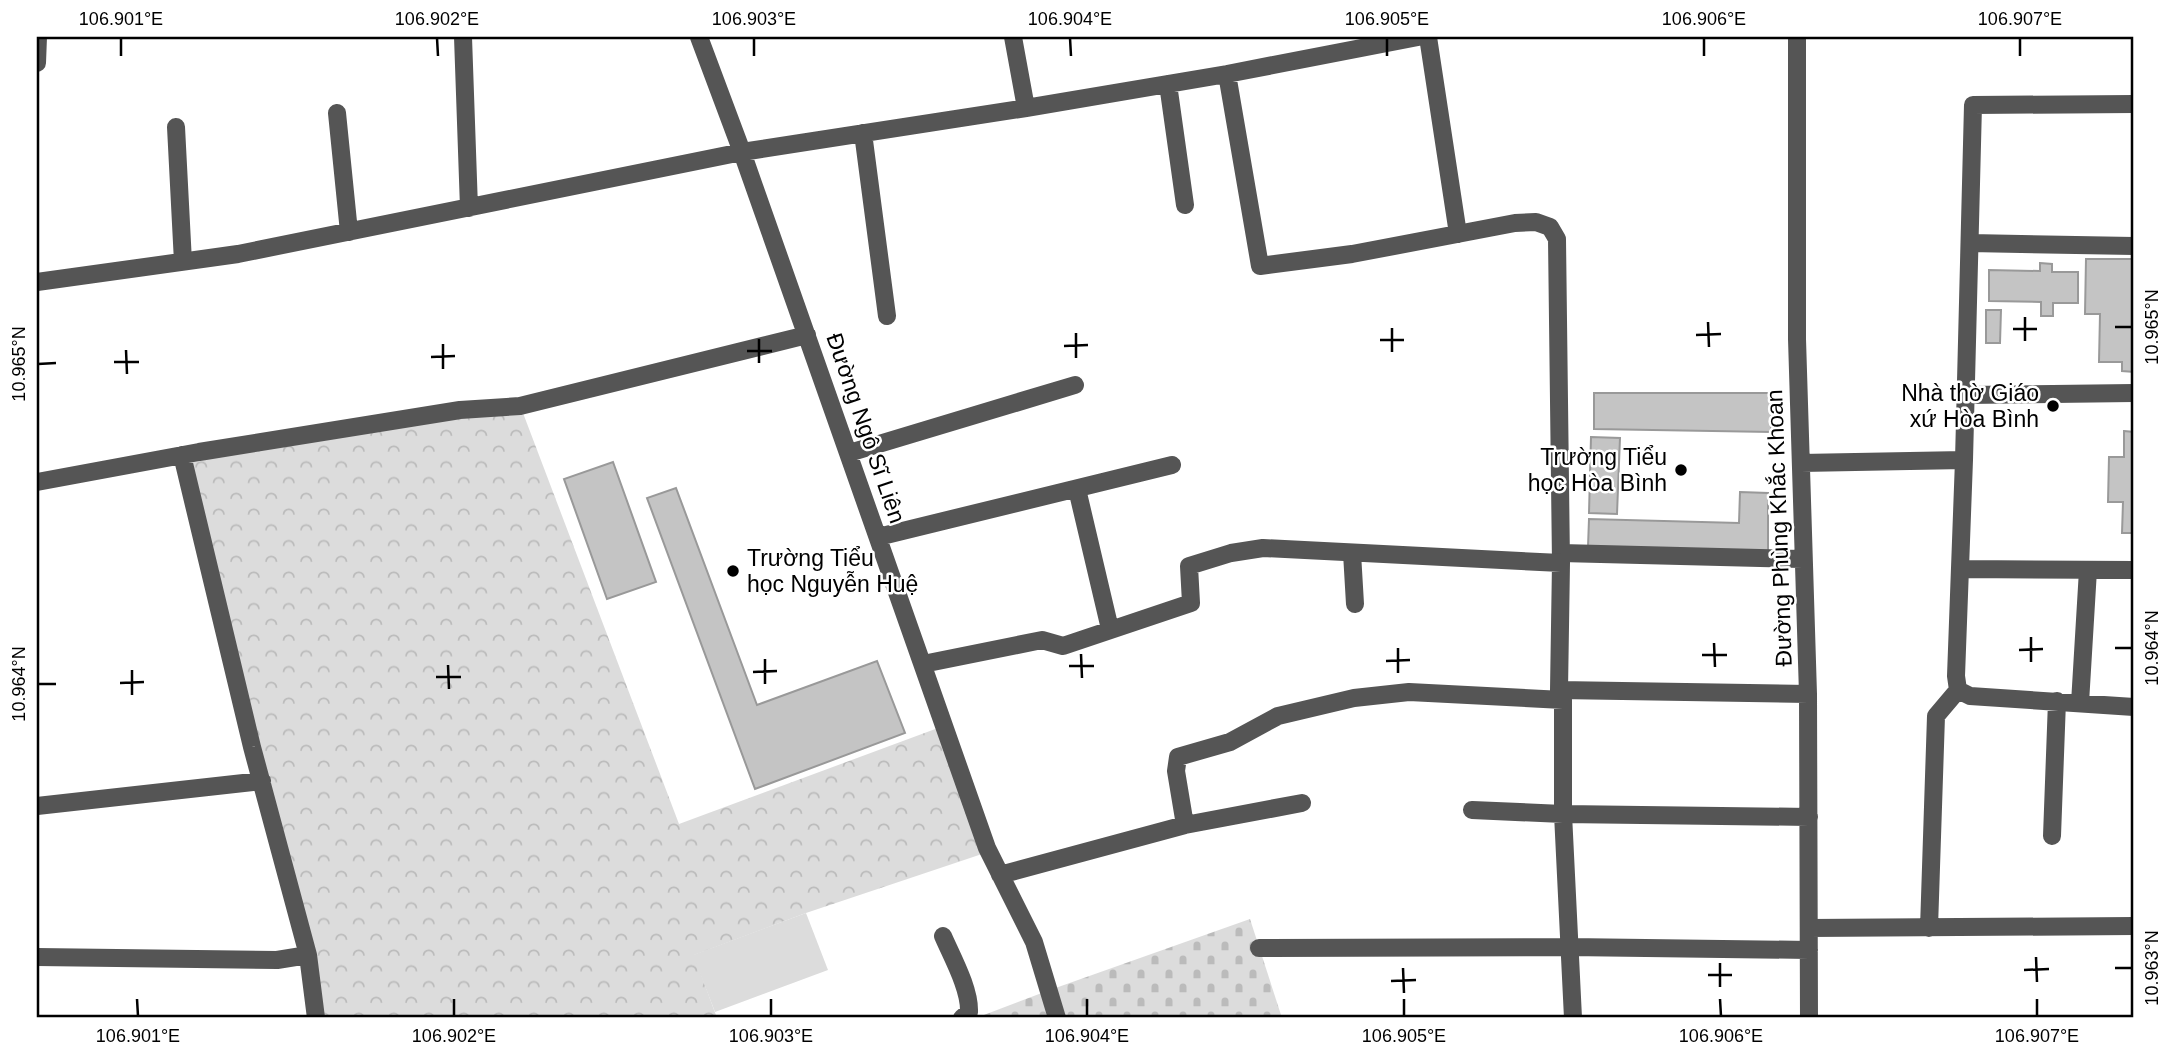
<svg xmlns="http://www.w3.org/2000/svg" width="2171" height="1055" font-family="Arial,sans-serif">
<defs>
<pattern id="forest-crowns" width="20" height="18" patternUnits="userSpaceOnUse" patternTransform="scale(1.75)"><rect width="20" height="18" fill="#dcdcdc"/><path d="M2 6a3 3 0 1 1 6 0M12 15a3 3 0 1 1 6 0" fill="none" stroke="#bbb"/></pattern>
<pattern id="cemetery-stones" width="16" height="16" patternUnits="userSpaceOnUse" patternTransform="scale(1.75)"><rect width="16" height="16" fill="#dcdcdc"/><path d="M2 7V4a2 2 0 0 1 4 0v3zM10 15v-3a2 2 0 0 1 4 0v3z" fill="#bbb"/></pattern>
</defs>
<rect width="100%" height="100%" fill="#fff"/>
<path fill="url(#forest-crowns)" d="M523,413L679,824L938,728L982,854L806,913L694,955L717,1018H321L188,460L462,417Z"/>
<path fill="url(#cemetery-stones)" d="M1250,919L1282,1018H976L1047,991Z"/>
<path fill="#dcdcdc" d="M806,913L828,970L715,1012L693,955Z"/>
<path fill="#c4c4c4" stroke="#999" stroke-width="2" d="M2086,259H2134V372L2122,371V362H2099L2100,314H2085Z
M2040,263L2052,264V272H2078V303H2053V316H2041V302L1989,301V270L2040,271Z
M1986,310H2001L2000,343H1986Z
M1594,393H1771V432L1594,429Z
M2124,431L2134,432V533H2122L2123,502H2108L2109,457H2124Z
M1591,437L1620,438L1617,514L1589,513Z
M613,462L656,582L607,599L564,479Z
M676,488L757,705L877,661L905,733L755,789L647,498Z
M1740,492L1768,493V551L1588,547L1589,519L1739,523Z"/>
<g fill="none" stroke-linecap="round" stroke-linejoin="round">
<path stroke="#555" stroke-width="18" d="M463,37L469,208
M699,37L742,152L987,848L1034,942L1057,1018
M1013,37L1026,108
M1428,37L1458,234
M1797,37V339L1808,694L1809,1018
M37,63L38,37
M1227,74L1260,266L1352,254L1515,223L1536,222L1550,227L1557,239L1561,563L1559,690L1563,700V814L1573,1018
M1168,84L1185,205
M337,113L349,232
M176,127L183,262
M863,133L887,316
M1970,243L2134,246
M37,282L238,254L742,152L1026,108L1227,74L1418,37
M1965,395L2134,393
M849,453L1075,385
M182,455L252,747L308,955
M1801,463L1964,460
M37,482L199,452L460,410L520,406L807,335
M1077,489L1110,629
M878,537L1172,465
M1352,553L1355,604
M1561,553L1803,559
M1960,569L2134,570
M923,664L1042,640L1063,646L1191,603L1189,566L1231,553L1263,548L1561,563
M1559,690L1808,694
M1958,690L1970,696L2134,707
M2080,703L2088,570
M37,806L262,781
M1472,810L1563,814L1809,817
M1185,825L1176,771L1178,757L1230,742L1278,716L1354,698L1409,692L1563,700
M2052,836L2057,701
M1000,875L1185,825L1302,803
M1809,928L2134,926
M1929,928L1936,716L1958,690L1956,676L1964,460L1973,105L2134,104
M943,936C952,957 970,989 969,1012L962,1018
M1259,948L1569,947L1809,950
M37,957L277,960L308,955L316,1018"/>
</g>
<path fill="none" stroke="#000" stroke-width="2.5" d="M121,38V56M437,38L438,56M754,38V56M1070,38L1071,56M1387,38V56M1704,38V56M2020,38V56M2025,317V341M1708,322L1709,347M2115,327H2132M1392,328V352M2013,329H2037M1076,333V358M1696,335L1721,334M759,339V363M1380,340H1404M443,344V369M1064,346L1088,345M126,350L127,374M747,351H772M431,357L455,356M114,362H139M38,364L56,363M2031,637V662M1714,643L1715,667M1398,648V673M2115,648H2132M2019,650L2043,649M1081,654L1082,678M1702,655H1727M765,659V684M1386,661L1410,660M448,665L449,689M1069,666H1094M132,670V695M753,672L777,671M436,677H461M120,683L144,682M38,684H56M2036,957L2037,982M1720,963V987M1403,968L1404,993M2115,968H2132M2024,970L2049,969M1708,975H1732M1391,981L1416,980M137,999L138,1016M454,999V1016M771,999V1016M1087,999V1016M1404,999V1016M1720,999L1721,1016M2037,999V1016"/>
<g fill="#000" stroke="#fff" stroke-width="2.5">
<circle cx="2053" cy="406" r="7"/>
<circle cx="1681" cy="470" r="7"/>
<circle cx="733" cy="571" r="7"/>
</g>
<g text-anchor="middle" stroke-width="5" stroke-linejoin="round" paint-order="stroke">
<g font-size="23" fill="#000" stroke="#fff" text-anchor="end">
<text x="2039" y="401">Nhà thờ Giáo<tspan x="2039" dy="26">xứ Hòa Bình</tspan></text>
<text x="1667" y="465">Trường Tiểu<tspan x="1667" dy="26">học Hòa Bình</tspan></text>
<text x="747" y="566" text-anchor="start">Trường Tiểu<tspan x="747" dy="26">học Nguyễn Huệ</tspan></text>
</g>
<g font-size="23" fill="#000" stroke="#fff">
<text transform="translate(866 428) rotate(71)" y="8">Đường Ngô Sĩ Liên</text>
<text transform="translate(1779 528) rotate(-92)" y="8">Đường Phùng Khắc Khoan</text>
</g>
</g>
<rect width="2171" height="1055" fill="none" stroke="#ffffff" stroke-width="77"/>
<rect x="38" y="38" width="2094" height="978" fill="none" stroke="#000" stroke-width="2.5"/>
<g font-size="18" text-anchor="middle" fill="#000">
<text x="121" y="25">106.901°E</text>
<text x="437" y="25">106.902°E</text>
<text x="754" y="25">106.903°E</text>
<text x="1070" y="25">106.904°E</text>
<text x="1387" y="25">106.905°E</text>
<text x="1704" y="25">106.906°E</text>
<text x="2020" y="25">106.907°E</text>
<text transform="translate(2152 327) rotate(-90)" y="6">10.965°N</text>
<text transform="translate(19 364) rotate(-90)" y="6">10.965°N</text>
<text transform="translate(2152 648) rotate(-90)" y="6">10.964°N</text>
<text transform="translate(19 684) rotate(-90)" y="6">10.964°N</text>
<text transform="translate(2152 968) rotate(-90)" y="6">10.963°N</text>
<text x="138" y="1042">106.901°E</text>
<text x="454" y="1042">106.902°E</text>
<text x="771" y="1042">106.903°E</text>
<text x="1087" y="1042">106.904°E</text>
<text x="1404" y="1042">106.905°E</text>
<text x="1721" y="1042">106.906°E</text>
<text x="2037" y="1042">106.907°E</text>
</g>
</svg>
